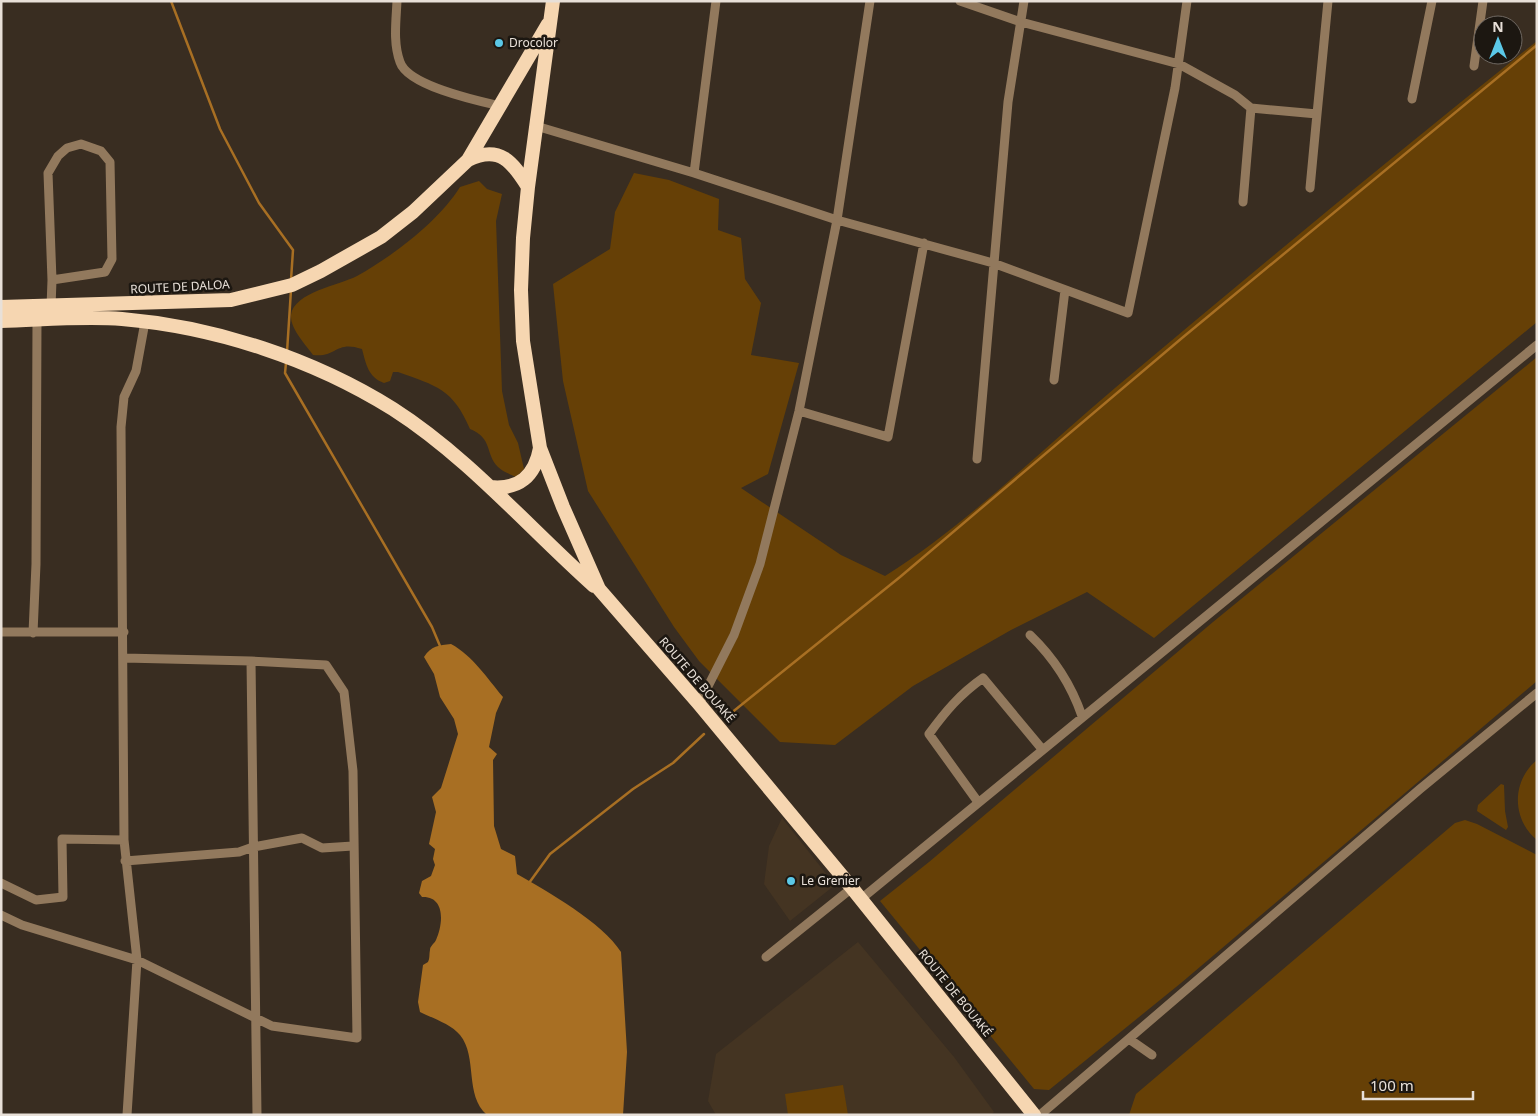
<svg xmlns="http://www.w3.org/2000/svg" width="1538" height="1116" font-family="'Noto Sans',sans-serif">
<rect width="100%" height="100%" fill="#392d21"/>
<path fill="#443422" d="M782,818L835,885L790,921L764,884L769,846Z
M858,942L954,1057L994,1112L991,1115H716L708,1101L716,1054Z"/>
<path fill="#664006" d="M1537,41V322L1154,638L1087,592L1011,630L913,686L835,745L780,742L699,661L674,627L588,491L563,381L553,284L610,249L615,212L634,173L669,180L719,199L718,230L741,238L745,279L761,303L751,355L799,363L768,474L741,488L841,555L885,576C969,523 1039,452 1115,388C1254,271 1394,155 1537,41Z
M479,181L487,189L502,194L496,221L502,391L509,425L518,443L524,469L516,477C510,474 503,472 498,467C485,454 493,438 470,429C453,389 437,386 398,372H393L390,381L384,383C368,377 366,364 362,349C335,340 337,358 313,355C306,345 290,329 291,315C294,292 340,285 357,276C393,256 438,222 460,187Z
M1537,357V681L1181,983L1049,1090L1034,1089L880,901L929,862L1213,622Z
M1537,760V840C1511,819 1512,780 1537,760Z
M1501,784L1504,785L1505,811L1508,827L1506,830L1477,811L1478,805Z
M1465,820L1477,824L1537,855V1115H1129L1136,1094L1455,823Z
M843,1085L848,1115H788L785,1094Z"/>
<path fill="#a86f23" d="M451,644C473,656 487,678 503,697L496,713L489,747L497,754L493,760L494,826L501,849L515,856L517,874C548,892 602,922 621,952L627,1052L623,1115H487C464,1095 478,1057 460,1035C451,1024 432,1018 420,1012L418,1002L423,965L428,962C430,958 429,955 430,950C430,946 434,944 436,940C443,925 446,896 422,897L419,893L422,881L431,876L435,865L433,859L435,849L429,844L436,812L432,797L441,788L458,734L454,719L440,697L434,674L424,657C431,646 439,645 451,644Z"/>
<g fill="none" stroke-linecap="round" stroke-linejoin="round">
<path stroke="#a86f23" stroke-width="2.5" d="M171,1L220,129L259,203L293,250L291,280
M287,352L291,290
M286,363L285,373L432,627L440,646
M730,714L900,577L1182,338L1537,45
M529,883L550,854L633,789L673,763L704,734"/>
<path stroke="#92795d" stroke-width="9" d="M397,1C396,22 393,43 400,62C408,86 478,101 500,106
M716,1L694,173L837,220L993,263L1128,313L1175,88L1187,1
M960,1L1021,22L1179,64L1235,95L1251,108L1317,114L1328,1
M1474,66L1483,1
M1412,99L1432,1
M536,126L694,173
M1310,188L1317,114
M1243,202L1251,108
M51,307L52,280L105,272L112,259L110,162L101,151L81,144L67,148L58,156L48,173L52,280
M1054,380L1065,290
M799,411L888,437L924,243
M977,459L1008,102L1024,1
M1,632H124
M33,633L36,564L37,320
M1030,635C1054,658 1071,684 1082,716
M251,661L257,1115
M699,704L734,635L760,564L799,411L837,220L870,1
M978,802L929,734C945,712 960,694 983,678L1042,749
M125,861L239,852L253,847L302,838L322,848L353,846
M1,883L36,900L63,897L62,839L124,840
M861,899L1537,345
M1,915L22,925L137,960L272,1026L357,1038L353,771L344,692L326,665L251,661L124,658
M766,957L852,888
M1129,1039L1152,1055
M127,1115L137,960L124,840L121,427L124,397L136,371L145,322
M1040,1115L1420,789L1537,693"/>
<path stroke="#f6d6b1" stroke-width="14" d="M553,1L528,187L523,238L521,290L523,341L540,448L563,507L599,589L699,704L852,888L1034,1115
M468,160C500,144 513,163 528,187
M1,307L231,300L292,285L321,271L381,237L413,212L468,160L548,24
M1,321C41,320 82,316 122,319C216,327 313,359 393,409C468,457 528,527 594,586
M490,487C519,490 535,476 540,448"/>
</g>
<g fill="#5bc8e7" stroke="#1c1711" stroke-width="2">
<circle cx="499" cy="43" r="5"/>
<circle cx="791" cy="881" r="5"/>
</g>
<g text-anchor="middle" stroke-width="5" stroke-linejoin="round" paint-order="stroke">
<g font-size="12" fill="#e8e0d8" stroke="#1c1711" text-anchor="start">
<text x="509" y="47">Drocolor</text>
<text x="801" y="885">Le Grenier</text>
</g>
<g font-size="12" fill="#e8e0d8" stroke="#1c1711">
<text transform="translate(180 287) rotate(-3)" y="4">ROUTE DE DALOA</text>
<text transform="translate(697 680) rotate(49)" y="4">ROUTE DE BOUAKÉ</text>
<text transform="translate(955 993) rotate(51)" y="4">ROUTE DE BOUAKÉ</text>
</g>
</g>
<rect width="1538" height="1116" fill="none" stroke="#e8e0d8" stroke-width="5"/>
<g transform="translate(1498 40)"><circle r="24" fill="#1c1711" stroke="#6e6761"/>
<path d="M0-4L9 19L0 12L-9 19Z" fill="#5bc8e7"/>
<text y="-8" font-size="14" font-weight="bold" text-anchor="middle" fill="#e8e0d8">N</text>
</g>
<path d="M1363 1091v8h110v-8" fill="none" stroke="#e8e0d8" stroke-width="2.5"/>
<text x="1370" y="1091" font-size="15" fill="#e8e0d8" stroke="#1c1711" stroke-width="4" paint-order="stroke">100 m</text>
</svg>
